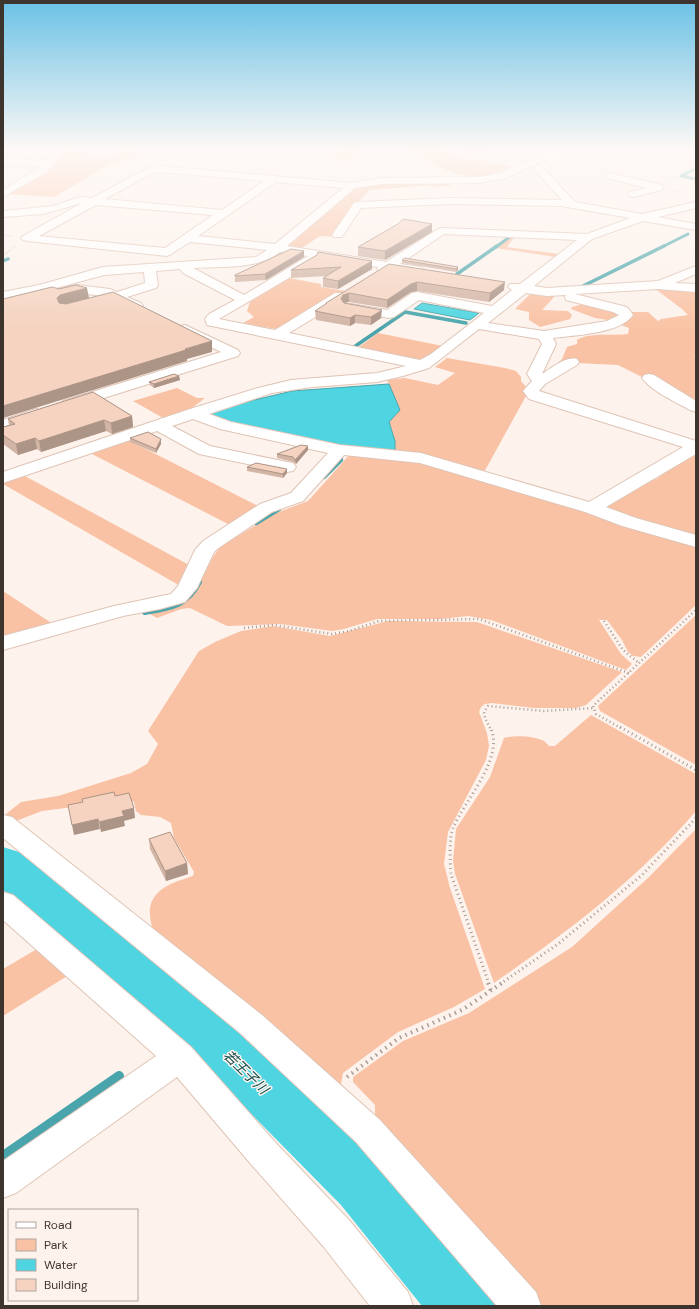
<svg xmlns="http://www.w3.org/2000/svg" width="699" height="1309" font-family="'DM Sans','Noto Sans JP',sans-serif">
<rect width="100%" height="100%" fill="#fdf2ec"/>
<path fill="#f9c2a4" d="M338,149H385L359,151L357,160C348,162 339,162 331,159Z
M401,149H439L459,156L512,166C479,182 461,178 429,162C420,158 411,150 401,149Z
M65,150L109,157L126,150L150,153L138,159H131L123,162L110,164L54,197L7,194L52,163Z
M448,182L450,185L448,186L435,187L432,185L370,190L355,205L340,237L320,236L300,249L292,247L289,245L355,189L371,184Z
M515,234L516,235L507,247L559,254L555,257L496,248Z
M289,278L321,284V287L345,291L318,308L277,329L243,323L254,317L247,311L250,302Z
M654,288L696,290V354L694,355L696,357V404L618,365L576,363L559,365L558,363L562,359L567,347L577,344V340C588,332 613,336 628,334L629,328L621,325L631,312H648L658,321L661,319L688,315L682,309Z
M531,293L555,296L542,310L568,311L572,315L570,319L540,327L529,320V312L515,309Z
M590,302L623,316L614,321L595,318L571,309L572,307Z
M378,333L443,346L427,358L420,360L356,349Z
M447,358L505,368L516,371L521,377V381L527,388L526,396L483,474L395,451V441L389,422L400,410L387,380L405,378L438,385L455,373L435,367Z
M177,388L197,398H205L188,411L165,419L133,401Z
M128,440L258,506L230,525L90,453Z
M696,451V537L600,507L641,485L658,478L672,466Z
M351,453L420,460L696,543V605L641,657L633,656L628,652L622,640L607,620H599L621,654L632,664L626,670L491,620L468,616L441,619H377L344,629L332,631L280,624L227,626L190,608L181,609L157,618L148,613C191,605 189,603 209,565C213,557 216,551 223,545L276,513L308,501Z
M23,475L191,566L182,587L3,484V482Z
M3,591L53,624L3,638Z
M696,615V765L600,711L598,706Z
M388,621L477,622L622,672L586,705L576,708H534L492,703L485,704L481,707L479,712L487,733L489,746L486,760L448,832L444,864L450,888L485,989L454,1007L398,1032L343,1073L341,1084L360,1107L153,933C152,926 149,915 150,908C154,887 175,882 193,876L194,872L174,838L171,823L160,817L141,815L136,811L134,802L129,800L42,811L16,821L11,820L6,814L21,802L58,796L131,773L147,764L158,744L148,731L199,651L215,642L241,631L273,626L330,636Z
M591,715L696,774V811C638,879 566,933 494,983L455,874L453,861L456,829L490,777L504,738C514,735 532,736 542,740C545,741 547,744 549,746H555Z
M696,829V1306H540L372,1124L375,1115V1105L353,1082V1077L403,1041L469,1013L572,947L648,878Z
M42,946L72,973L3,1016V969Z"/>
<path fill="#4ed5e1" stroke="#49a5ab" d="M422,303L479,313L470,320L414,309Z
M389,384L400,410L389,422L395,441V451L357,450L239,426L204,415L242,403L292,391Z"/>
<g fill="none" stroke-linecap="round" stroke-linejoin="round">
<path stroke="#49a5ab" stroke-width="3" d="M693,170L681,176L696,179
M496,247L511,236
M662,247L688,234"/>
<path stroke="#49a5ab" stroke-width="3.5" d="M3,261L8,259
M457,274L497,246
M583,286L664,246
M354,347L405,312L466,323"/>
<path stroke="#49a5ab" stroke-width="4.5" d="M324,477L341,460L340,456
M256,523L279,509"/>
<path stroke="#49a5ab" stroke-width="6" d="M145,612C170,608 187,606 199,582"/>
<path stroke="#49a5ab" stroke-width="10" d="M179,1034L193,1024
M3,1156L119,1076"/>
<path fill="#4ed5e1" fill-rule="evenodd" d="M3,847L19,852L238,1030L383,1165L487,1283L497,1306H422L341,1205L200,1062L3,890Z"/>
<g stroke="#dfc4b5" stroke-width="2">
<path id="minor" d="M56,149H68L62,153L47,172L3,197V190L42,166L3,165V159L47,160Z
M568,149H599L595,152L562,155L561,159L544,169L575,202L642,214L696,202V208L658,217L696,224V230L643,221L592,239L534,286L547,288L658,281L696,266V274L675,283L696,284V292L658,289L575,294L623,306L628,308L633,315C620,334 574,335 553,338L556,344L542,374C552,368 565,356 577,359L579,362L577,365L545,384L539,391L696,441V454L606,507L636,518L696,535V547L622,526L585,512L420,463L344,455L303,501L272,512L217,549L214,552L197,588L185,602L160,609L123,616L3,650V636L114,606L171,594L178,586L195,550L203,541L260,504L291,493L328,453L220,429L193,419L172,426L210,446L287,462L293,463L296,467L293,471L287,472L199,454L157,431L3,483V472L187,410L258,388L291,380L377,373L406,366L207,325L205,319L209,314L235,300L183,273L180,269L156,271L158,285L156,288L127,297L141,303L143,306L141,309C130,312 125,301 115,300C111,300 109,302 104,301L103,298L104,296L77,293L60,297L55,296L54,293L55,290L77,285L110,289L117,292L145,283L144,272L104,275L45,291L3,300V292L39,285L103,267L256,257L267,250L190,242L171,254L167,256L27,241L23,240L21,238L23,236L82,203L43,214L3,217V211L53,206L80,197L92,198L148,168L160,166L352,183L382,178L479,177L501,173L547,152ZM552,157L533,168L562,200L449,198L358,202L354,203L332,235L334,237H342L361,208L449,204L561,206L630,218L587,234L442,228L438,229L386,262L287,246L355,188L382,184L479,183L506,178ZM160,172L264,181L222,210L105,199L153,173ZM276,182L343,188L275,244L198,236ZM96,205L213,215L165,248L39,236ZM444,234L577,240L520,284H510L508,287L512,290L492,306L417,292L412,293L387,310L351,304L346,305L344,308L346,311L389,318L394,317L419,300L484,313L431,354L420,360L289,333L345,299L346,296L345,293H335L275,330L219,319L316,262L317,258L378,267L377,269L379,272L383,273L391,269L417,274L421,273L423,270L421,267L400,264ZM280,252L308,256L244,295L193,268C220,266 258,270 280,252ZM526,293L547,296L566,295L565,297L566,300L613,312L619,315L607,321L544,331L488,323ZM479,329L539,339L542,344L527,374L532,381L523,391L529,399L683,447L589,502L421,453L340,445L231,422L209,414L272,393L312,387L377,382L403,376L429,368Z
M609,173L662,185L663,188L662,190L633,197L629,196L628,194L629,192L647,188L606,178L604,176L606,174Z
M185,325L238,350L240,353L238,356L75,407L69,409L63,407L61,404L63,401L221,352L180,332L178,329L180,326Z
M649,374L654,375L696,401V412L690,410C676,402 651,391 642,378L644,375Z
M36,409L42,411L44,414L42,417L3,430V420Z
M3,815L12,817L262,1015L380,1120L536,1292L541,1306H497L356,1142L240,1033L3,838Z
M3,892L13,895L191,1047L274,1141L349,1220L408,1292L413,1306H370L323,1246L250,1163L177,1077L16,1193L3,1198V1161L156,1056L3,920Z"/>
</g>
<g stroke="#dfc4b5" stroke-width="2">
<path id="major" d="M660,149H674L696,156V162L661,151Z"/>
</g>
<path stroke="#a79d97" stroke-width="1" stroke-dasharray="0.5 1.5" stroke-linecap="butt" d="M668,175L696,180
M671,190L684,193
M3,235L12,236"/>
<path stroke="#a79d97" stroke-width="1.5" stroke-dasharray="0.5 2" stroke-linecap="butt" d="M3,256L15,246"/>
<path stroke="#a79d97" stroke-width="2.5" stroke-dasharray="1 3" stroke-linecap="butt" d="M604,621L623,650L639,663
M244,628L274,625L332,634L349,631L379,621L479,619L629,673
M490,728L485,718L484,712L488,706L544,711L594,708
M621,728L596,714L593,706L696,610"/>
<path stroke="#a79d97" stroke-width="3" stroke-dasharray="1 3.5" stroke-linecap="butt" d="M620,727L696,770
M489,984L451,874C450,864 449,837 453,828C464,801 506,757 490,727
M500,984L558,944L642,875L696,818"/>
<path stroke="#a79d97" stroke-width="4" stroke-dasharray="1.5 4.5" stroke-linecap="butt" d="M488,983L491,991
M347,1077L399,1038L462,1010L502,983"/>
<use href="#minor" fill="#fff" fill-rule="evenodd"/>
<use href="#major" fill="#fff" fill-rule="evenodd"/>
</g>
<path fill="#d3b5a5" d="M457,149H506L471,154Z
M432,232L385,260L358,256V247Z
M304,251V257L266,280L235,282V275Z
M317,255L372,269L338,289L323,287V278L326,276L291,278V270Z
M402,260L458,267V270L456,272L402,263Z
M389,264L504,290L489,302L417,291L411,292L387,308L349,302L344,303L381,318L371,325L355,323L350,326L316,320L315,311L326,304V303Z
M179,376L180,380L154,388L150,385L149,382Z
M132,416L133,427L112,434L106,431L41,452L37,449L18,455L3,444V427L9,425L8,419Z
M130,438L161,444L156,453L130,442Z
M308,446V450L296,464L293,462L277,458V454Z
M247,467L287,473L283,478L247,471Z
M149,839L187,863L188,874L166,881L150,849Z"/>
<path fill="#ac9486" d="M471,149H506L471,154Z
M432,224V232L385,260V251Z
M304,251V257L266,280L265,274Z
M372,261V269L338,289V281Z
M458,267V270L456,272V269Z
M417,282V291L411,292L387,308V300L411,284Z
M505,282L504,290L489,302L490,293Z
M87,288L89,298L62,305L59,308L57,298L60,295Z
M349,293V302L343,303L341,299L343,295Z
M382,310L381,318L371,325V317Z
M355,315V323L350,326V318Z
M212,341V352L187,359V361L3,418V406Z
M179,376L180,380L154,388V384Z
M132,416L133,427L112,434L111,423Z
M104,420L106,431L41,452L39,441Z
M35,438L37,449L18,455L16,444Z
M161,439V444L156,453V449Z
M308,446V450L296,464L295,460Z
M287,469V473L283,478V474Z
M134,808L135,818L124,821L125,826L101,832L99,822L122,811Z
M98,819L100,829L74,835L72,825Z
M187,863L188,874L166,881L165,871Z"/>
<path fill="#f5d3c0" stroke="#ac9486" d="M403,219L432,224L385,251L358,247L398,224Z
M291,249L304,251L265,274L235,276V275Z
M318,252L372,261L338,281L323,278L341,267L291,270L317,255Z
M405,258L458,267L456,269L402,260Z
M389,264L505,282L490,293L417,282L411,284L387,300L349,293L343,295L341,299L344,303L382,310L371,317L355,315L350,318L315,311L327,303H326Z
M76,285L87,288L60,295L57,298L59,303L66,304L113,292L212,341L185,349L186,350L3,406V299L52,287L59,289Z
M174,374L179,376L154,384L149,382Z
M93,392L132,416L111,423L104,420L39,441L35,438L16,444L3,435V427L15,424L8,419Z
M148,432L161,439L156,449L130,438Z
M301,445L308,446L295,460L293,457L277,454Z
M256,463L287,469L283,474L247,467Z
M114,792L115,796L129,793L134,808L122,811L124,816L99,822L98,819L72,825L68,805L83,802L82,799Z
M170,832L187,863L165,871L149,839Z"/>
<linearGradient id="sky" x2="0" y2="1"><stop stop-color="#6ac1e5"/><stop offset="0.45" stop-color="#fef9f6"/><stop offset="1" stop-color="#fef9f6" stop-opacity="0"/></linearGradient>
<rect width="699" height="332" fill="url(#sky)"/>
<g text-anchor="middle" stroke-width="3" stroke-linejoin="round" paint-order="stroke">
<g font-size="14" font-style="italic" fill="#0d4a4f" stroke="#fdf2ec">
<text transform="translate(246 1072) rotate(44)" y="5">若王子川</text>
</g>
</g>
<rect width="699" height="1309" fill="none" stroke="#3e342e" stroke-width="8"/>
<rect x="8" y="1209" width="130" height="92" fill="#fdf2ec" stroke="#b1a6a0"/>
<rect x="16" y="1222" width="20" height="6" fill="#ffffff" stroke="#b1a6a0"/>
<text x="44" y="1229" font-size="12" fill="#3e342e">Road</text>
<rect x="16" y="1239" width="20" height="12" fill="#f9c2a4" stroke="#b1a6a0"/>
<text x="44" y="1249" font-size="12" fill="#3e342e">Park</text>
<rect x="16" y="1259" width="20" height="12" fill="#4ed5e1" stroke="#b1a6a0"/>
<text x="44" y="1269" font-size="12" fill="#3e342e">Water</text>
<rect x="16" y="1279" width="20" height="12" fill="#f5d3c0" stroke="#b1a6a0"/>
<text x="44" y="1289" font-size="12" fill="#3e342e">Building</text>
</svg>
